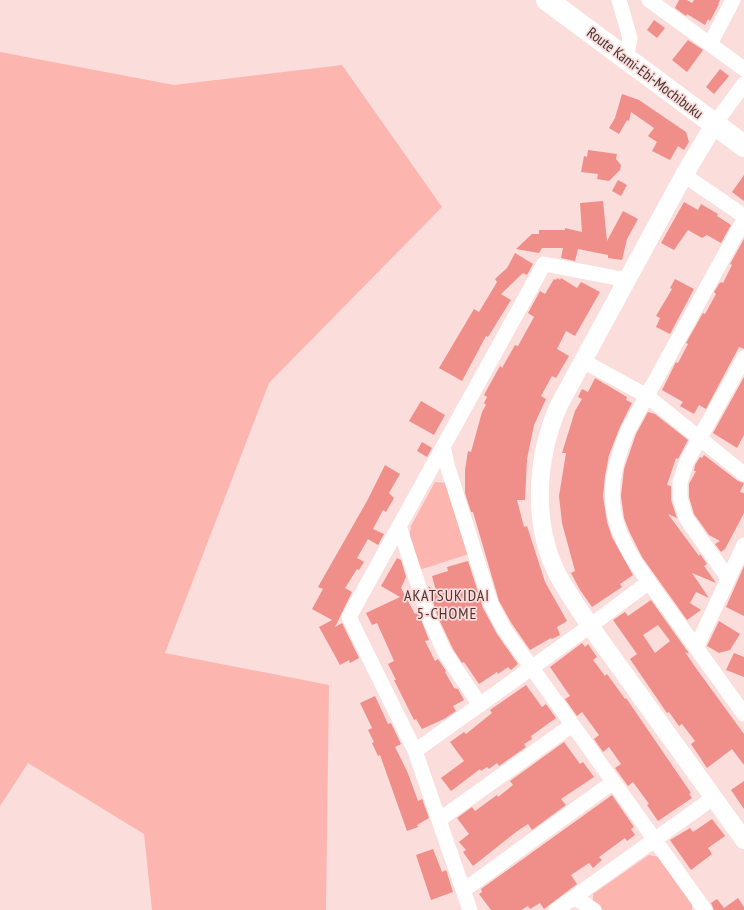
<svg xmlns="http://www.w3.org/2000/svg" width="744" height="910" font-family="'PT Sans Narrow',sans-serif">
<rect width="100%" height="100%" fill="#fbdddb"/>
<path fill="#fdb5b0" d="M0,52L174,85L342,65L442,207L269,383L165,653L329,685L326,910H152L144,834L28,763L0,806Z
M435,482L446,483L469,554L419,570L409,539L411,526Z
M649,855L659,857L692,902V910H603L593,902V894Z"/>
<path fill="#f08e89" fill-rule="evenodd" d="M679,0H687L692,3L694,0H720L718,4H719L710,21L708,19L705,25L687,14L686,16L675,8Z
M654,20L665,28L657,38L647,30Z
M688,40L703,50L687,72L672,60Z
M720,69L729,76L714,94L706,87Z
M622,94L639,100L686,132L689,142L684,150L678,146L670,160L652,151L657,142L648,136L654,128L631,112L629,121L627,120L619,134L609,128L615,118Z
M588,150L617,154L616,159L621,165L620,170L609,181L597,179L598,174L581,172L584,156L587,157Z
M744,175V201L732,192Z
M618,180L627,185L621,196L612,191Z
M603,201L607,241L623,211L638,219L627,239L622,260L608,258V255L578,249L575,261L561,258L563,248H542L539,253L516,249L532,234H539V230H565V228L582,232L580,203Z
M684,202L698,210L701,204L718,214L717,216L731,225L721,243L707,235L702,238L688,230L674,250L661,243Z
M744,239V349L739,347L706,409L699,405L694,414L680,406L683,402L662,390L676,362L678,363L688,344L686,343L703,313L705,314L716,294L714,292L719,284L721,282L723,283L732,265L730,264Z
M515,253L533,264L527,275L523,273L501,294L511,300L488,337L486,336L462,381L439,368L474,309L479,312L497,282L495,279L507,268Z
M557,278L560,280L561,278L577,288L581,282L600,292L575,336L566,331L557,349L569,356L556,378L552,376L541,396L546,399L534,425L527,459L525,500H517L524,527L527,526L545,582L567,621L557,627L560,635L552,639L551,638L530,650L512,624L499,601L473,512H471L465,493V470L468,451L471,452L482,412L486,405L484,403L487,397L484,395L500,366L502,368L515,345L518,346L534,317L528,313L540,291L545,294L554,279L556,280Z
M675,279L694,289L670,334L656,327L660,318L656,316L672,289L670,288Z
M744,377V435L737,448L713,433Z
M595,378L627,397L626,400L632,403L620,427L609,455L605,476L603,496L607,522L612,537L633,575L620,584L622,587L592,607L580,590L571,573L575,571L562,523L559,496L566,453H562L575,411L582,399L578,397L582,389L588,392Z
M421,401L445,415L434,435L409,421Z
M648,412L655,414L688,440L678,459L676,458L667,485L671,486V500L677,518L668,514L699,556L700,554L707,564L704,566L716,583L692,573L709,598L696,592L690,603L701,610L687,620L642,557L629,531L624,518L621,496L624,469L636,434Z
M422,442L432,448L427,457L417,451Z
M704,455L738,481L744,483L740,492L744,493V513L725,549L721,552L715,544L720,541L709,535L694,514L689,497V484L696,471H694L695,465L700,457L702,458Z
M385,465L400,474L389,493L394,498L386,512L383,510L373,529L384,534L378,545L368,539L357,558L364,562L359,570L357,569L345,588L352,592L335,627L342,623L359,658L350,663L349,660L340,665L319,627L332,620L312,609L323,589L318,587L367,501Z
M397,558L401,560L406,577L401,588L415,614L418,612L429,640L425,641L435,661L438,659L446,671L445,672L454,688L458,689L464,700L453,706L456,711L444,719L422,729L416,719L414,720L394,680H396L388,664L394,661L377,623L372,625L366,613L400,597L381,586Z
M468,561L483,608L497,634L518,664L511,670L508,667L498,674L497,672L479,684L464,662L462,663L453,649L437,615L428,586L436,591L432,576L448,571L447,567Z
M744,566V616L726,607Z
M651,600L688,652L689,654L685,652L698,671L744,734V765L732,749L707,768L691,744L695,741L682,724L679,726L669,712L667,713L630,659L637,654L613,620L625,612L628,616ZM658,625L670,641L655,653L643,635Z
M719,621L740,634L730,650L719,653L707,646Z
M582,643L585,647L588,644L597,657L593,660L605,676L607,674L625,699L626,698L691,793L689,794L692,798L658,821L647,805L649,804L633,782L628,786L615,768L621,764L609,747L603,752L594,739L599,735L582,712L577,716L565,699L570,696L550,667Z
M734,653L744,657V677L726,670Z
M526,685L542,707L546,704L556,718L531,736L532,739L524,744L526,747L499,766L497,763L489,769L487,767L481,771L480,769L451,791L441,778L464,761L450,742L464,732L466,734L492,713L490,710Z
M375,696L388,724L391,723L401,744L395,747L407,771L418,801L422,799L429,818L417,825L418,827L407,831L380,755L378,756L372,743L374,742L368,730L372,728L360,703Z
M564,742L580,764L583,762L594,777L561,799L566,805L532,830L528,824L516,832L473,866L463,852L466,850L459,842L469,834L457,818L472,807L475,811L497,795L498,797L513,785L510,781Z
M744,781V809L731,790Z
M612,795L634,827L631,829L635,835L627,841L625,838L599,857L602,860L593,868L589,863L571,875L577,884L544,909L540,903L530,909L528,906L521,910H491L479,894L482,892L481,889Z
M712,819L725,836L708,848L712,854L691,870L670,840L690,828L693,832Z
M433,849L442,872L446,870L453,892L431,900L416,855Z
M738,898L744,907V910H714L711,903L717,899L724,908Z"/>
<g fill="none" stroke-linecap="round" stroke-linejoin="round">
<path stroke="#fff" stroke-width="15" d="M619,0L630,38L626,59
M649,0L744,69
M710,44L733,0
M714,125L744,84
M684,175L744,216
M744,220L628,430C618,455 610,479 613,506C617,545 648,580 669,610C694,645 719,679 744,714
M583,361L647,396L744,474
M443,447L448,468L491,604L504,629L705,910
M399,526L429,618L445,653L480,705
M728,578L686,518L680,498V482L687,461L744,358
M696,648L744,545
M415,751L590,626L649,582
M439,820L572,725
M464,890L613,782
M574,897L594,910
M470,910L415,751L349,617L544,264L627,280
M556,910L713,798"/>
<path stroke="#fff" stroke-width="18" d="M714,125L684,175L559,405C536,457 531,525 559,577C568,594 580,610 590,626L744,840"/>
<path stroke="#fff" stroke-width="22" d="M547,0L744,146"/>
</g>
<g text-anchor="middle" stroke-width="3.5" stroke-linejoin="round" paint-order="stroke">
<g font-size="15" fill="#413332" stroke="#fbdddb">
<text transform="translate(645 73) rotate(37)" y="5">Route Kami-Ebi-Mochibuku</text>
</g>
<g font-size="16" letter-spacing="1" fill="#4d3230" stroke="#fbdddb">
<text x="447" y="601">AKATSUKIDAI<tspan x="447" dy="18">5-CHOME</tspan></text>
</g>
</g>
</svg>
